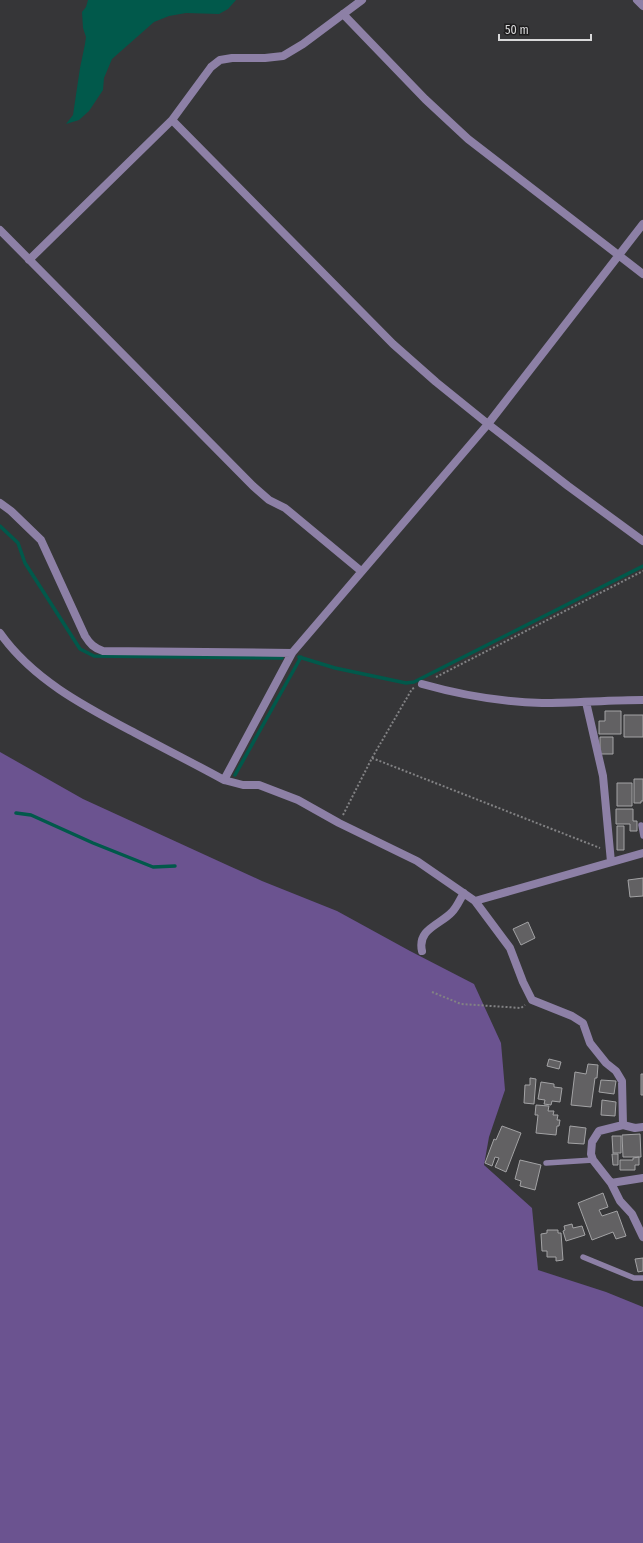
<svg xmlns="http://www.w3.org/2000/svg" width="643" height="1543" font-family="'Fira Sans Condensed',sans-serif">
<rect width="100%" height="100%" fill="#363638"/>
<path fill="#6b5390" d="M0,752L83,799L262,881L337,911L410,951L474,984L501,1043L505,1090L489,1137L484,1165L532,1208L538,1270L606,1292L643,1307V1543H0Z"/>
<path fill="#01594b" d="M88,0H236L228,9L219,14L186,13L169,16L154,22L112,59L104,78L103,90L89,111L79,120L66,124L73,115L80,68L85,44L86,37L83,28L82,12L86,7Z"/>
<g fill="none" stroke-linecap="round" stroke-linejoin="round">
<path stroke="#01594b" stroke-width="3.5" d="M0,526L18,543L25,563L80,649L94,656L282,658
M299,657L335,668L406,683L414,682L643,566
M235,775L301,657
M16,813L31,815L93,843L153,867L175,866"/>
</g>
<path fill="#626163" stroke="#a3a3a5" d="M605,711H621V734H599V721H605Z
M624,715H643V737H624Z
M600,737H613V754H600Z
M634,779H643V801H641V803H634Z
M617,783H632V806H617Z
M616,809H633V821H637V831H630V824H616Z
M617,826H624V850H617Z
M643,878V896L630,897L628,880Z
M528,922L535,938L521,945L513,929Z
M549,1059L561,1062L559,1069L547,1066Z
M588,1064L598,1065L597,1078H595L591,1107L571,1105L575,1072L586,1074Z
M641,1074H643V1095H641Z
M530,1078L536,1079L534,1104L524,1103L525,1085H530Z
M601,1080L616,1081L614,1094L599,1092Z
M541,1082L554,1084V1087L562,1088L560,1102L552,1101L551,1105L544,1104L545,1100L538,1099Z
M602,1100L616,1102L615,1116L601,1115Z
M536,1105L549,1106L548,1111H554L553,1115H558L557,1120H560L559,1126H557L556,1135L536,1133L538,1115H535Z
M502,1126L521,1133L506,1172L495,1167L499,1158L495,1157L492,1166L485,1163L494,1139L496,1140Z
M570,1126L586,1128L584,1144L568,1143Z
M640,1134L641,1157H623L622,1135Z
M612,1136H621V1153H613Z
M612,1154H618V1165H613Z
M639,1157V1165H635V1170H620V1160H633V1158Z
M520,1160L541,1165L535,1190L520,1186L521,1181L515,1179Z
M603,1193L608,1207L599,1210L602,1216L617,1211L626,1236L616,1239L613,1232L592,1240L578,1203Z
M572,1224L573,1228L582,1226L585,1235L566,1241L563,1231L565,1230L564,1226Z
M547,1230H558V1233H561L563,1260L556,1261V1257H547V1251H542L541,1234L547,1233Z
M643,1258V1271L638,1272L635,1259Z"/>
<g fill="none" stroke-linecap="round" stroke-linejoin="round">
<path stroke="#828284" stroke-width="2" stroke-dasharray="2 2" stroke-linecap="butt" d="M436,677L643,571
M372,758L600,848
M343,815L372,758L412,689L414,688
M432,992L461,1004L521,1008L525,1005"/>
<path stroke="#8d80a6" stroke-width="5.5" d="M641,825L643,836
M546,1163L593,1160
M583,1257L634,1278H643"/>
<path stroke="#8d80a6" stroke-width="8" d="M637,0L643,6
M343,14L425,99L468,139L643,274
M172,120L393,344L436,382L488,424L568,486L643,541
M0,230L253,486L269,500L285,508L361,571
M29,260L172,120L211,67L220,60L232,58H265L283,56L303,44L362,0
M0,503L11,511L41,540L85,636C90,644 94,648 103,651L292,653
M0,633C33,680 86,707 135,733C165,749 195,764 224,780L243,785H259L298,800L339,823L417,861L475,901L510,948L523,982L532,1000L572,1016L583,1023L590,1043L606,1063L616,1071L622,1081L623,1125L599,1131L592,1142L591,1154L593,1160L611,1183L620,1201L632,1214L643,1237
M422,684C461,695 502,702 542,703C576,703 609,700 643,700
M586,702L603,776L611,862
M224,780L292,653L488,424L643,224
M475,901L643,853
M422,951C417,929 440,925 452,912C457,907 460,899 464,893
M623,1125L635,1128L643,1127
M611,1183L643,1178"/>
</g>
<path d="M499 34v6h92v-6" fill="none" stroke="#d9d9da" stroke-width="2"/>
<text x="505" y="34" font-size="12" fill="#d9d9da" stroke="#1e1d1e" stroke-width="3" paint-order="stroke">50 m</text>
</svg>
